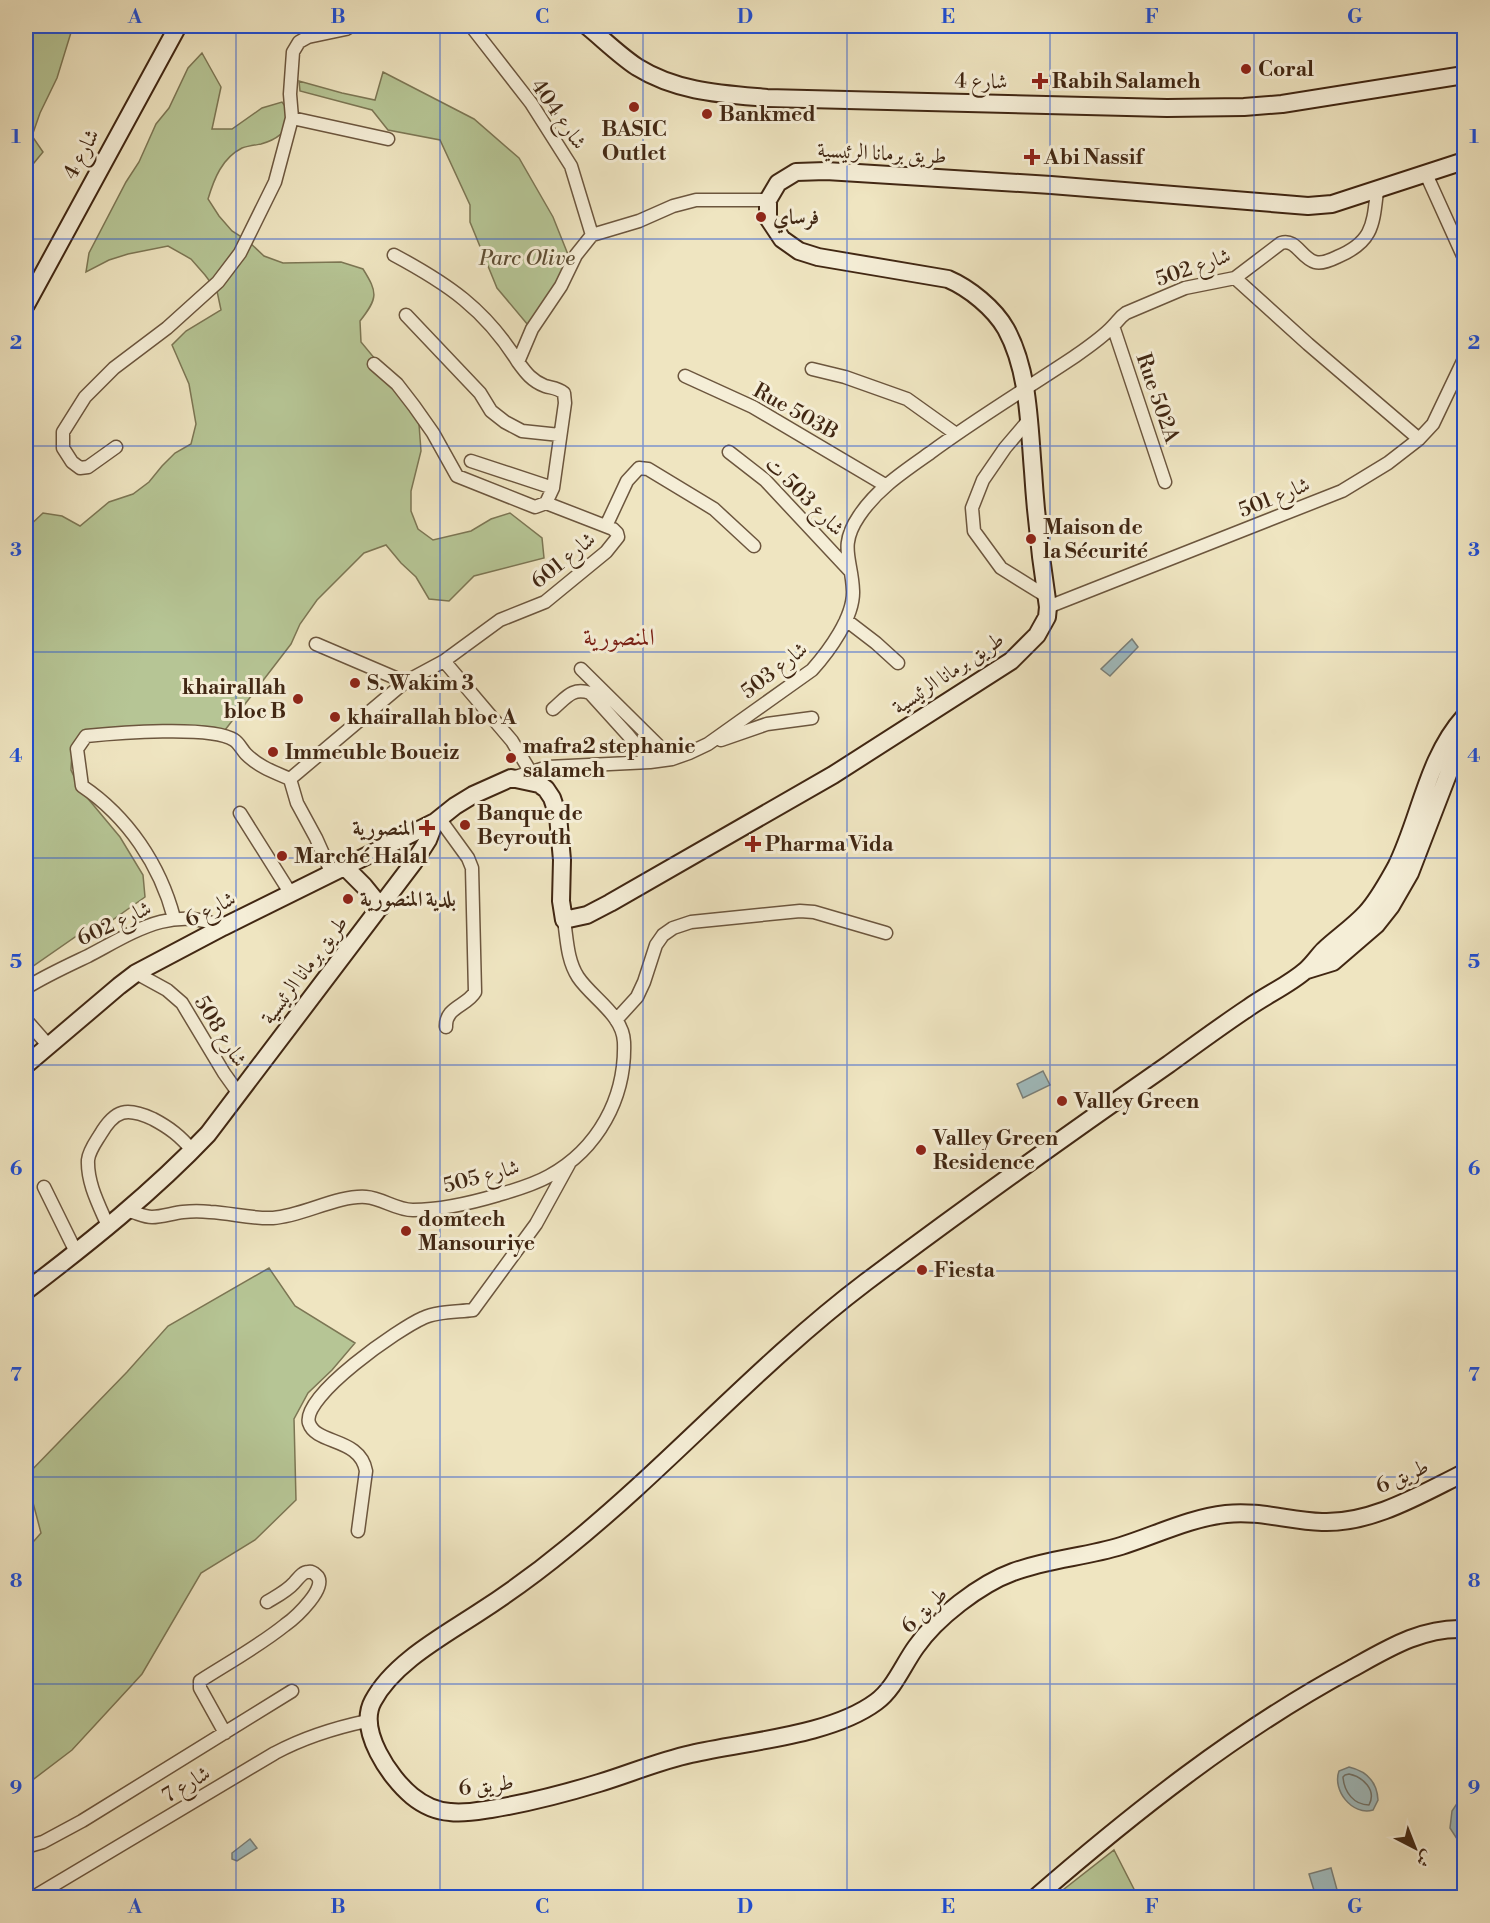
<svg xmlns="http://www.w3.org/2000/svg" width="1490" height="1923" font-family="'Libre Bodoni',Amiri,serif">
<rect width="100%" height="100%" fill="#efe5c1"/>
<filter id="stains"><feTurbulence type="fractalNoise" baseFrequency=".00333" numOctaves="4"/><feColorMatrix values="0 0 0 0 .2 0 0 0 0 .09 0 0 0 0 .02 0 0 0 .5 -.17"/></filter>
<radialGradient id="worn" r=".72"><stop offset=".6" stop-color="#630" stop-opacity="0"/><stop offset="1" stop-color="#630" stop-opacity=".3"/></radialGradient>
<path fill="#b6c595" stroke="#7c7654" stroke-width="1.5" d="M26,26H73L57,78L40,113L32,136L43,152L29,169L26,177Z
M202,53L221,87L212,129H232L262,108L282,102L294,118C284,132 279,139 261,144C255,145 248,146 242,148C222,158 214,179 208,199L219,216L232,231L248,241L264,256L283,263L341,262L363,269C378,293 378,298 360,321L361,342L418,411L421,451L411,491V511L418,529L433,540L471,531L491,519L510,513L542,538L544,558L474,576L449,601L429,599L416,577L401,563L386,545L364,553L317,600L300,624L291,644L222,734L104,732L72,751L71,770L80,789L120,837L143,875L145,897L111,921L91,926L26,971V529L43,513L62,516L80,526L109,502L133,494L149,482L162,466L175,453L191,444L196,424L189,384L172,345L186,331L221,310L217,291L205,275L191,259L168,246L128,254L109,260L86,272L89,253L126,182L139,162L156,124L169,108L188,68Z
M383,72L474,119L519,158L553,217L571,262L528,325L497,288L470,222V205L440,140L388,130L372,110L300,91L299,81L342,93L375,100Z
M269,1268L295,1306L355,1343L332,1370L308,1393L294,1419L296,1500L255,1540L201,1573L142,1674L72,1750L26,1785V1550L41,1533L26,1476L127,1372L168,1326Z
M1114,1850L1138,1897H1054Z"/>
<path fill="#a0bcbf" stroke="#7a807a" stroke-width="1.5" d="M1132,639L1138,647L1110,676L1101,669Z
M1043,1071L1050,1085L1023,1098L1017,1084Z
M1349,1767C1366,1771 1377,1782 1378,1800L1373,1810C1352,1816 1332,1790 1339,1771Z
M1464,1793V1842H1459L1450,1828L1452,1811Z
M250,1839L257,1848L237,1861L232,1859V1853Z
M1331,1868L1339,1897H1316L1309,1874Z"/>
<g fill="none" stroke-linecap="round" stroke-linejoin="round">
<path stroke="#707269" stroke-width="1.5" d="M1349,1774C1363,1777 1377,1790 1369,1805C1354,1805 1344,1792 1343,1777L1345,1775Z"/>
<g stroke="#6c563e" stroke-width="15">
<path id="street" d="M471,26L531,103L571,166L592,235
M292,118L388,139
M1426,174L1464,258
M592,235L639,221L673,206L696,200H768
M394,255C448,284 485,309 518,362
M1235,278L1308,344L1419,439
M406,315L480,393L491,411L505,422L522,431L560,435
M1113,326L1165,482
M374,364L397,384L414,406L433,433L457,476L535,507L546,503
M812,369L845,377L907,399L956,434
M685,376L753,407L885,485
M1028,421L1005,448L983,480L972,508L974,531L1001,568L1046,596
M116,447L88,467L80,468L72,462L63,448V432L85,397L114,368L167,328L218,282L240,253L275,182L287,137L292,118L290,94L293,52L299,42L308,37L346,29L351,26
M729,452L765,480L849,570
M471,461L553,488
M606,526L627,481L639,468L648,469L714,509L754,546
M1048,607L1342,491L1388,463L1419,439L1433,424L1464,359
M846,620L876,643L898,663
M316,644L405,682
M444,661L512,741L530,771
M581,669L672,759
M553,709C566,698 572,687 590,693L628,735L650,762
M721,740L767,724L812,718
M512,778L548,767L650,762L672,759L689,753L708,744L812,670C829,651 854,617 853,591C852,559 838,547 859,516C877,489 903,472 930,453C976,419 1026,389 1074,357C1087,348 1103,337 1113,326C1118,321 1120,317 1126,313L1185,288L1235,278L1281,243C1296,238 1301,258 1315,262C1322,264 1331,260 1337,257C1373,242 1373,225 1377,191
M240,813L291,894
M439,818L468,858L472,868L475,992C467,1006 445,1007 446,1027
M332,874L316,838L297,803L290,779L405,682L444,661L500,620L545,602L606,552L618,537L617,533L613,529L546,503L553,488L565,403L564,393C558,388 552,388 545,386C532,381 526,373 518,362L532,329L561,286L576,255L592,235
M174,918C160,865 128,817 82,786L77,749L86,736C115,733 212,725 234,740C239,743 242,750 246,754C259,767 274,772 290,779
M136,973L167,990L182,1003L224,1073L239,1094
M26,988C45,976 67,966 88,956C132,933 172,904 223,927
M26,1020L48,1045
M616,1020L637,997L644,982L656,945L663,935L673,928L691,922L800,911L814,912L886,933
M44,1187L76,1252
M126,1211C135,1211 142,1217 152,1217C162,1217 173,1213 183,1212C192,1211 201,1211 210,1212C231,1213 252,1219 273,1218C303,1216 337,1195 366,1197C382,1198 396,1210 413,1210C441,1210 471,1203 498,1195C515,1190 533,1185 549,1176C598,1149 626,1098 624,1042C623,1015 592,998 578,977C567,960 567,939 564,920
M108,1226C99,1205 87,1183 88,1160C89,1151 95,1143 100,1135C115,1109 127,1107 153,1119C170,1128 180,1136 192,1150
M358,1531L366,1471C360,1437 316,1445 309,1423C301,1396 400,1328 423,1318C437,1311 458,1312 473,1310L536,1224L569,1164
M225,1733L200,1688V1681C228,1663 259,1646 285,1625C295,1618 330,1586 316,1575C314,1573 311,1571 308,1572C302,1572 298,1579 294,1583C287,1591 277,1596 267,1602
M26,1847L43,1842L82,1821L292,1691
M32,1898L275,1753C305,1737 334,1728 367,1721"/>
</g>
<g stroke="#412713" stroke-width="20">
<path id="secondary" d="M587,26C603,39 619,55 637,67C677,92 722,94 767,98L1167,108L1244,107L1282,104L1464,75
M26,305L178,26
M1464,717C1427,758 1420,819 1396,867C1387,883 1378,900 1366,913C1353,927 1338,937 1324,950C1318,956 1313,964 1306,970C1289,985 1266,995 1248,1008C1221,1026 1195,1045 1169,1064C1067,1135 966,1207 866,1282C759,1363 671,1464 567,1548C538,1572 509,1593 478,1613C443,1636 393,1663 373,1701C357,1730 390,1778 412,1796C423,1805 436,1811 450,1812C464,1814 478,1811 491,1809C528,1803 563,1794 599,1783C629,1774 659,1761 691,1754C746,1741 830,1736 876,1702C894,1689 903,1665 916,1647C936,1618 980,1584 1013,1572C1048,1559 1085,1557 1121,1546C1156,1535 1190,1518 1226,1514C1258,1510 1290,1521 1322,1522C1372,1524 1421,1494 1464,1473
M345,867L364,886L381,907
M1307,970L1333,962L1376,925L1391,906L1410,873L1452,764L1464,742
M26,1065L119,986L136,973L223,927L435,822
M26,1291C89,1243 153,1192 208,1134L414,862L428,840L435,822L455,806L473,795L511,778L539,784L546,789L552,798L558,816L562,860L561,901L564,920L587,915L610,903L833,775L1011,661L1037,635L1047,617L1048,607C1041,562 1036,517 1033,471C1029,424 1029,371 1006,329C994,308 969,288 948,279L818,257L799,251L782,239L768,218V200L778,183L796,172L826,171L1051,185L1308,206L1332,204L1464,161
M1035,1898C1133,1813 1236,1731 1351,1669C1387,1649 1422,1627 1464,1629"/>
</g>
<use href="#street" stroke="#f5eed7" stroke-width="12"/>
<use href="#secondary" stroke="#f5eed7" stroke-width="16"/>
</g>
<path fill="none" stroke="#1d4ed8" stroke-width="1.5" stroke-opacity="0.55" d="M236,26V1898M440,26V1898M643,26V1898M847,26V1898M1050,26V1898M1254,26V1898M26,239H1464M26,446H1464M26,652H1464M26,858H1464M26,1065H1464M26,1271H1464M26,1477H1464M26,1684H1464"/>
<g fill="#8f2418" stroke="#f5eed7" stroke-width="2">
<circle cx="1246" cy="69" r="6"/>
<path d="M1037 72h6v6h6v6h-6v6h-6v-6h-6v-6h6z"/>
<circle cx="634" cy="107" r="6"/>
<circle cx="707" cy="114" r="6"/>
<path d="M1029 148h6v6h6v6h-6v6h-6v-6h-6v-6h6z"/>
<circle cx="761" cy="217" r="6"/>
<circle cx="1031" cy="539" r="6"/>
<circle cx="355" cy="683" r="6"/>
<circle cx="298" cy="699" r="6"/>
<circle cx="335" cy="717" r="6"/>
<circle cx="273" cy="752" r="6"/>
<circle cx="511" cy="758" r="6"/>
<circle cx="465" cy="825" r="6"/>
<path d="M424 819h6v6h6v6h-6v6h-6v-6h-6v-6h6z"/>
<path d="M750 835h6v6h6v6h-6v6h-6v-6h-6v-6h6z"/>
<circle cx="282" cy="856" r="6"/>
<circle cx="348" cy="899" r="6"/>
<circle cx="1062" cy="1101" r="6"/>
<circle cx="921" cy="1150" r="6"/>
<circle cx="406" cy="1231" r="6"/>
<circle cx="922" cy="1270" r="6"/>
</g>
<g text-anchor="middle" stroke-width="6" stroke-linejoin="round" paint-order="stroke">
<g font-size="21" font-weight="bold" fill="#412713" stroke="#f5eed7" text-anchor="start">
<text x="1258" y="76">Coral</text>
<text x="1052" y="88">Rabih Salameh</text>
<text x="719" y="121">Bankmed</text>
<text x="634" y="136" text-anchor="middle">BASIC<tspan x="634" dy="24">Outlet</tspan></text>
<text x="1044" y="164">Abi Nassif</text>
<text x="773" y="224">فرساي</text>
<text x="1043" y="534">Maison de<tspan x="1043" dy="24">la Sécurité</tspan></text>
<text x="367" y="690">S. Wakim 3</text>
<text x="286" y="694" text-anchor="end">khairallah<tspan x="286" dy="24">bloc B</tspan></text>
<text x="347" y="724">khairallah bloc A</text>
<text x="523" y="753">mafra2 stephanie<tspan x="523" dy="24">salameh</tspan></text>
<text x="285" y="759">Immeuble Boueiz</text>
<text x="477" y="820">Banque de<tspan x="477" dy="24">Beyrouth</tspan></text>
<text x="415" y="835" text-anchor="end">المنصورية</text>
<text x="765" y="851">Pharma Vida</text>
<text x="294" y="863">Marché Halal</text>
<text x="360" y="906">بلدية المنصورية</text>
<text x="1074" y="1108">Valley Green</text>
<text x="933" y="1145">Valley Green<tspan x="933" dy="24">Residence</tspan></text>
<text x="418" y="1226">domtech<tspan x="418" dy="24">Mansouriye</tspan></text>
<text x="934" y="1277">Fiesta</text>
</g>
<g font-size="21" fill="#412713" stroke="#f5eed7">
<text transform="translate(981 81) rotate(1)" y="7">شارع 4</text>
<text transform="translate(559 114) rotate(55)" y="7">شارع 404</text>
<text transform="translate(882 153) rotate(3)" y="7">طريق برمانا الرئيسية</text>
<text transform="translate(81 154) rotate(-62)" y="7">شارع 4</text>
<text transform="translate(1193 267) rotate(-19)" y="7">شارع 502</text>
<text transform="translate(1158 398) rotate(71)" y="7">Rue 502A</text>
<text transform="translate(796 411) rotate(29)" y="7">Rue 503B</text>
<text transform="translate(805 496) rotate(45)" y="7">شارع 503 ت</text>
<text transform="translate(1274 497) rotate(-22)" y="7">شارع 501</text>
<text transform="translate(563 560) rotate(-39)" y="7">شارع 601</text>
<text transform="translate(774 670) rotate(-38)" y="7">شارع 503</text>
<text transform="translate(948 673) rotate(-34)" y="7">طريق برمانا الرئيسية</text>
<text transform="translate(210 909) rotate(-27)" y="7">شارع 6</text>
<text transform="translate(114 923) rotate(-25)" y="7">شارع 602</text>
<text transform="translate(304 970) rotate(-53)" y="7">طريق برمانا الرئيسية</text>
<text transform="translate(221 1031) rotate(58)" y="7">شارع 508</text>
<text transform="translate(481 1176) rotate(-15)" y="7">شارع 505</text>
<text transform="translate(1402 1476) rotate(-24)" y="7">طريق 6</text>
<text transform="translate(924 1610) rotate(-45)" y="7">طريق 6</text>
<text transform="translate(186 1784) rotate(-31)" y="7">شارع 7</text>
<text transform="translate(486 1785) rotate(-7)" y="7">طريق 6</text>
</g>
<g font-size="21" font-style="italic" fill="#5e4e34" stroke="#f5eed7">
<text x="527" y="265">Parc Olive</text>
</g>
<g font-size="24" fill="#7a1f14" stroke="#f5eed7">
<text x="619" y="645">المنصورية</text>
</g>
</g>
<rect width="1490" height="1923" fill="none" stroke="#efe5c1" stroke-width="66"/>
<g transform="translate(1415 1848) rotate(138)" stroke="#f5eed7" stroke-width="4.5" paint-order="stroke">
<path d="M0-4.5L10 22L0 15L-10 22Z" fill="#412713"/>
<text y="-9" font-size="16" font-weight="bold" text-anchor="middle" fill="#412713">ش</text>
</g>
<rect x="33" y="33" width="1424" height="1857" fill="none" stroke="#1d4ed8" stroke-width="2"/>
<g font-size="20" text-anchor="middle" font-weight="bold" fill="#1d4ed8">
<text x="135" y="23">A</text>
<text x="338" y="23">B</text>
<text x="542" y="23">C</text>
<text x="745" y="23">D</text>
<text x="948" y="23">E</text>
<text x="1152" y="23">F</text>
<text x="1355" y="23">G</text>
<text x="16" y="143">1</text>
<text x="1474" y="143">1</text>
<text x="16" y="349">2</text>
<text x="1474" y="349">2</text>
<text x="16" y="556">3</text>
<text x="1474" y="556">3</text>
<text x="16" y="762">4</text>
<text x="1474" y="762">4</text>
<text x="16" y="968">5</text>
<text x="1474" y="968">5</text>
<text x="16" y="1175">6</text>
<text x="1474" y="1175">6</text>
<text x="16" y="1381">7</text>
<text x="1474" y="1381">7</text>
<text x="16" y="1587">8</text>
<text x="1474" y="1587">8</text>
<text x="16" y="1794">9</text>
<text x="1474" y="1794">9</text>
<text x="135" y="1913">A</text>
<text x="338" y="1913">B</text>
<text x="542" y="1913">C</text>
<text x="745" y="1913">D</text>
<text x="948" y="1913">E</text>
<text x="1152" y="1913">F</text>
<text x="1355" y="1913">G</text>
</g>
<rect width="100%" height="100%" filter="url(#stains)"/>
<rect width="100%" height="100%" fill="url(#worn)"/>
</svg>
